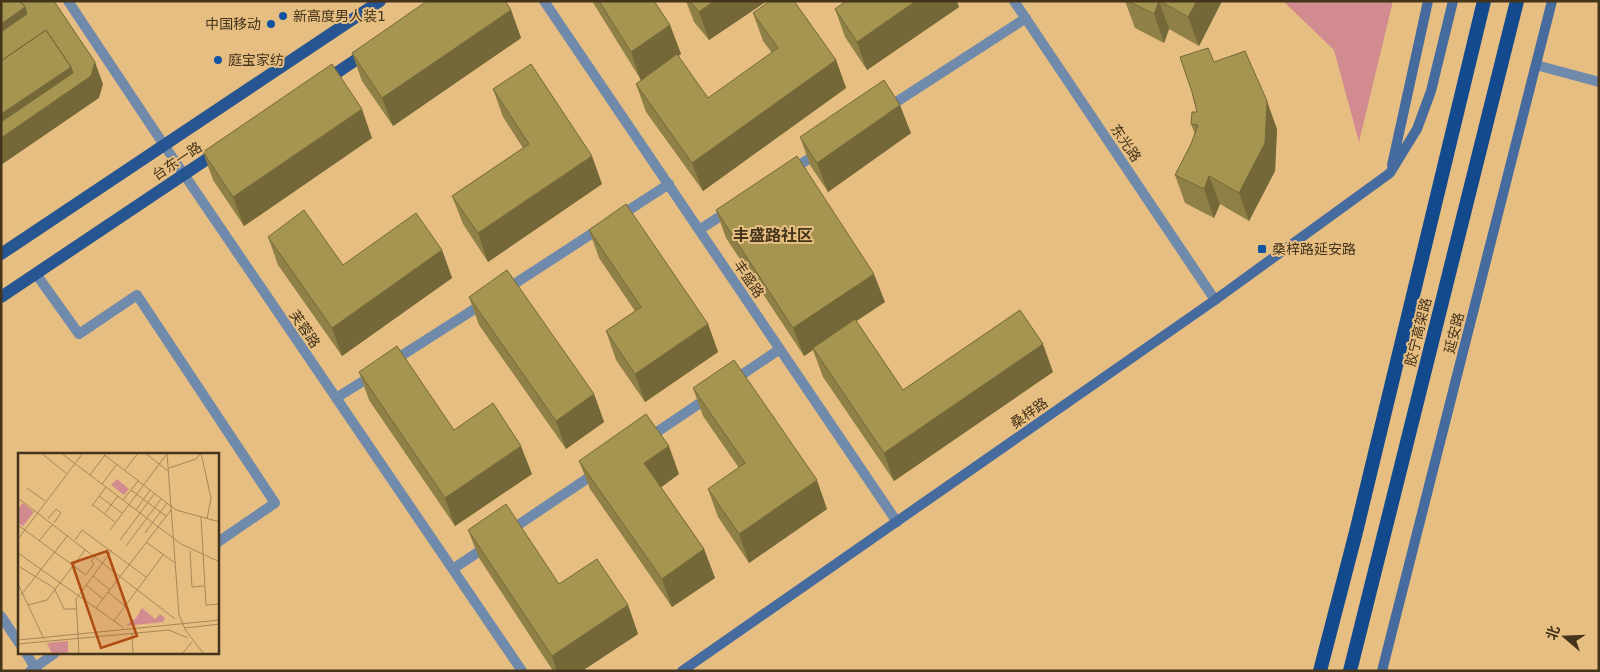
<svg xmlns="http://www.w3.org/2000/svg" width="1600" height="672" font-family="'DejaVu Sans','Noto Sans SC',sans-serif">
<rect width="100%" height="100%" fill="#e7be81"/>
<path fill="#d28c8f" d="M1283,1H1393L1359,142L1334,50Z"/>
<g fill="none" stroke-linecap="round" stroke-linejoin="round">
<path stroke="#708aac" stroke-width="10" d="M68,1L164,145L522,671
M544,1L897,522
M1014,1L1215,300
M1536,65L1599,82
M887,108L1026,18
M790,171L818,153
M618,217L669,184
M699,230L730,210
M36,274L79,334L137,295L275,503L218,542
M505,290L602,227
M393,361L484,303
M734,380L780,349
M336,398L373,375
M648,438L709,397
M509,531L597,472
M453,569L487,546
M1,616L19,643
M26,653L37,671
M30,671L55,653"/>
<path stroke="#466b9e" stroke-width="10" d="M1392,165L1428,1
M682,671L1215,300L1390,173L1417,129L1431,91L1453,1
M1382,671L1552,1"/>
<path stroke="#265592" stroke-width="12" d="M323,82L369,51
M1,254L380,1
M1,297L219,151"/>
<path stroke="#134a8d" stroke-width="14" d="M1320,671L1356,532L1484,1
M1350,671L1517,1"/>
</g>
<path fill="#8e8046" d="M592,1H654L670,25L681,54L678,56L708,98L772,53L763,41L753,13L836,60L846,88L703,191L646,112L636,84L641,80Z
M686,1H767L709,40L694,22Z
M1125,1H1222L1199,46L1169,29L1164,43L1135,28Z
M959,7L867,70L845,37L835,9Z
M511,10L521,38L393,126L362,81L352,53Z
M1214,62L1277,129L1275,171L1249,221L1220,204L1214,218L1185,203L1175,175L1191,144L1195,134L1191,124L1197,112L1192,92Z
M493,89L602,184L488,262L463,224L452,196L523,148L503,117Z
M911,133L828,192L810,165L800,137Z
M372,138L244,226L213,180L203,152Z
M716,210L885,302L856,321L903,390L1053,372L894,481L823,377L813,350L804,356L726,238Z
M589,230L708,324L718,352L645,402L616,360L606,331L635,311L599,258Z
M268,237L343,265L442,250L452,278L342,356L278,265Z
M469,297L594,394L604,422L566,449L479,325Z
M359,372L454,430L532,474L455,526L369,400Z
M693,388L827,509L749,563L718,517L708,489L739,468L703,416Z
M579,461L679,474L661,487L704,549L715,578L672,607L590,489Z
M468,530L559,584L628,605L638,634L582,671H553L479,558Z"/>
<path fill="#746839" d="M714,1H767L709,40L699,12Z
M916,1H957L959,7L867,70L857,42Z
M1159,1L1169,29L1164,43L1154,14Z
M1197,1H1222L1199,46L1188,17Z
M25,7L35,36L1,59V24Z
M511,10L521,38L393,126L382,98Z
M670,25L681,54L641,81L631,52Z
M836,60L846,88L703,191L692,163Z
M95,62L103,84L99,98L1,165V114L71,67Z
M1267,101L1277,129L1275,171L1249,221L1239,193Z
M900,105L911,133L828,192L817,163Z
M362,109L372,138L244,226L233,197Z
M592,156L602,184L488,262L478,233Z
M1209,176L1220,204L1214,218L1204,189Z
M442,250L452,278L342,356L332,328Z
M874,274L885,302L804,356L793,328Z
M708,324L718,352L645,402L635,374Z
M1043,344L1053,372L894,481L884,453Z
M594,394L604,422L566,449L556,421Z
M521,446L532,474L455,526L445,498Z
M669,446L679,474L655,492L644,463Z
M817,480L827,509L749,563L739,534Z
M704,549L715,578L672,607L662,579Z
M628,605L638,634L582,671H557L552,656Z"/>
<path fill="#a59551" stroke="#746839" d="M1,1H20L25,7L1,24Z
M20,1H54L95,62L91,76L1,138V122L73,73L71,67L46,30L1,61V32L27,14L25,7Z
M427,1H505L511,10L382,98L352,53Z
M599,1H654L670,25L631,52Z
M690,1H714L699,12Z
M770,1H794L836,60L692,163L636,84L677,54L708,98L778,48L753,13Z
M846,1H916L857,42L835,9Z
M1128,1H1159L1154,14Z
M1160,1H1197L1188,17Z
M46,30L71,67L1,114V61Z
M1208,48L1214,62L1245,51L1267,101L1265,143L1239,193L1209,176L1204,189L1175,175L1191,144L1198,125L1191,124L1192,112H1197L1192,92L1180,57Z
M332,64L362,109L233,197L203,152Z
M531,64L592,156L478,233L452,196L529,144L493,89Z
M884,80L900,105L817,163L800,137Z
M797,156L874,274L793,328L716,210Z
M626,204L708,324L635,374L606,331L641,307L589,230Z
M304,210L343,265L416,213L442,250L332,328L268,237Z
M507,270L594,394L556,421L469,297Z
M1020,310L1043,344L884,453L813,348L855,319L903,390Z
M397,346L454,430L493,403L521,446L445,498L359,372Z
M734,360L817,480L739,534L708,489L745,463L693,388Z
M646,414L669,446L644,463L704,549L662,579L579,461Z
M506,504L559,584L597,559L628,605L552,656L468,530Z"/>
<g fill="#1253a3" stroke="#e7be81" stroke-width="2">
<circle cx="283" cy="16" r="5"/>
<circle cx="271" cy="24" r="5"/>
<circle cx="218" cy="60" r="5"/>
<rect x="1257" y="244" width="10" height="10" rx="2.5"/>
</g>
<g text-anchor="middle" stroke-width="4" stroke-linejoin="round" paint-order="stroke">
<g font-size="14" fill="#44341b" stroke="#e7be81" text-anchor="start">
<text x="293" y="21">新高度男人装1</text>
<text x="261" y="29" text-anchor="end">中国移动</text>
<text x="228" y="65">庭宝家纺</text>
<text x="1272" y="254">桑梓路延安路</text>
</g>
<g font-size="14" fill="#44341b" stroke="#e7be81">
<text transform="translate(1126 143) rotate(56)" y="5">东光路</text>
<text transform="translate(177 161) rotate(-34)" y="5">台东一路</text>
<text transform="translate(749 279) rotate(56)" y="5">丰盛路</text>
<text transform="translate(305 329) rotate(56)" y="5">芙蓉路</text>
<text transform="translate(1418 332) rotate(-76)" y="5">胶宁高架路</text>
<text transform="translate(1454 333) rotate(-76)" y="5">延安路</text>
<text transform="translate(1029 413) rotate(-35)" y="5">桑梓路</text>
</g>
<g font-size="16" font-weight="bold" fill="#44341b" stroke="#e7be81">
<text x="773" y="241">丰盛路社区</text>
</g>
</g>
<g transform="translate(18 453)">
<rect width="201" height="201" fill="#e7be81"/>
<path d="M99,26L111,36L106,42L93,32ZM5,50L16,59L5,73L0,70V55ZM124,155L137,166L142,161L147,165L145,169L107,173L118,165ZM50,188V201H34L29,190Z" fill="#d28c8f"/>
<path fill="none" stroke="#a68758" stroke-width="1" d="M23,0L48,20M43,0L163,91L202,109M84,0L158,57L202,69M127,0L150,18M149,0L161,162L168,178L186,201M183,0L193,45L189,66M151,15L178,6L182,1M107,17L120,0M72,22L87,2M84,31L99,11M9,35L27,48M113,37L148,63M81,43L104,60M0,45L157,166M105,47L120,28M75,52L97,69M74,53L88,34M118,57L132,37M87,60L100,43M183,64L188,152L202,151M30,66L38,56L43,60L36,70M0,72L68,122L76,111L73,108L76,105M92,77L148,2M127,80L149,50M0,86L65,0M57,87L64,77L128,124M102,87L137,40M21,88L34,72M128,89L157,110M108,93L143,46M172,98L174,134L186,133M0,100L106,175M2,114L36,135L46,156H58M75,123L92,137M0,131L26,186M68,132L85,146M90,139L107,153M3,142L50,82M10,152L29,147L67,97M78,155L153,57M96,168L145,102M167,175L202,171M114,181L115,201M0,187L202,167M0,191L151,177L170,185M61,201L58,146L94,97M164,201L174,189"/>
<path fill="#af4c11" fill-opacity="0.15" stroke="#af4c11" stroke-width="2.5" d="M89,98L119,183L83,195L54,110Z"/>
<rect width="201" height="201" fill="none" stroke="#44341b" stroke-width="2.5"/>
</g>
<rect width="1600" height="672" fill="none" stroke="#44341b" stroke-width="5"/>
<g transform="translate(1565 637) rotate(289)" stroke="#e7be81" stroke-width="4" paint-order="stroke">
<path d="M0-4L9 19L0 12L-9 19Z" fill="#44341b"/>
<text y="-8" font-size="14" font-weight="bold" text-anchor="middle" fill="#44341b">北</text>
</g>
</svg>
